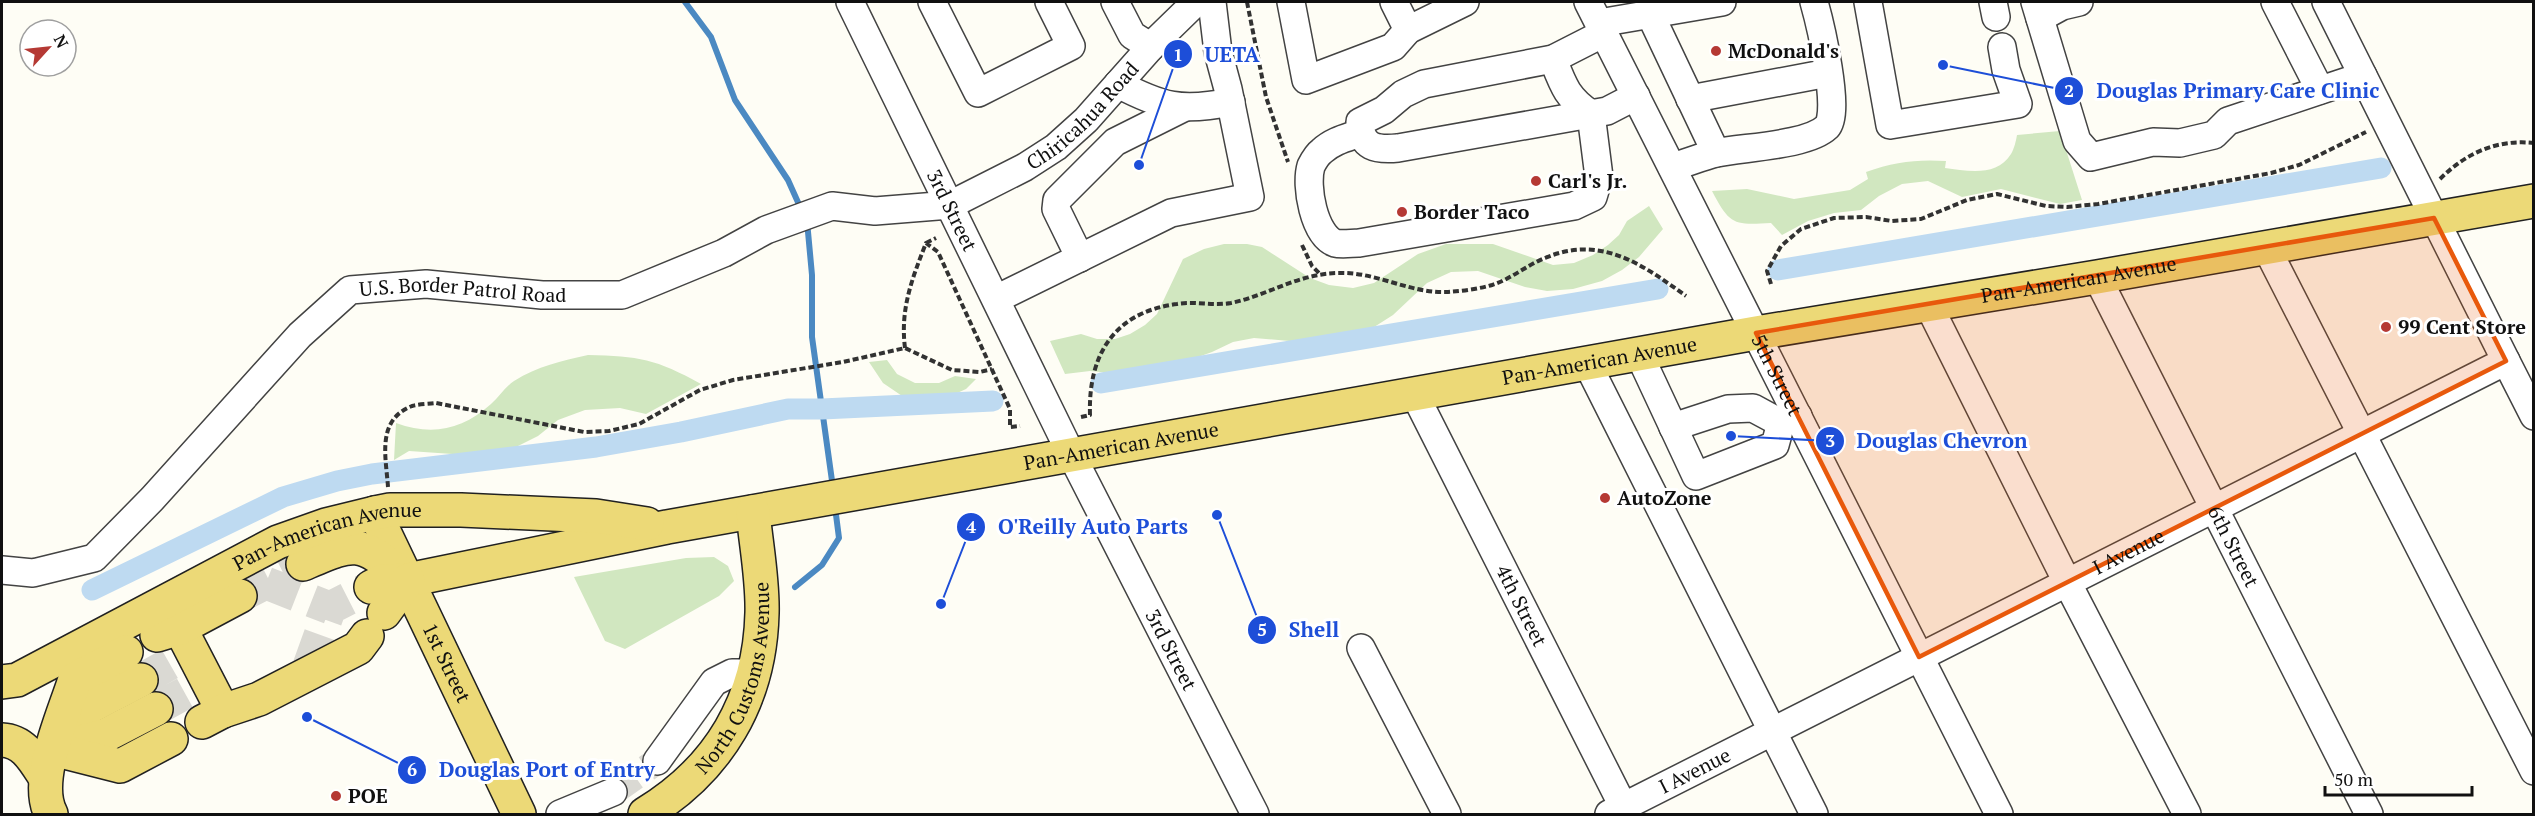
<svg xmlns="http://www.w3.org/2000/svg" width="2535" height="816" font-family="'PT Serif',serif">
<rect width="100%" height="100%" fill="#fefdf5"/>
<path fill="#d1e7c0" d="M2060,131L2082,200L2060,204L2001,189L1962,197L1928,181L1902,184L1879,196L1861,210L1834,213L1808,221L1782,235L1771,223C1733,225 1730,225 1712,191L1747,189L1794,199L1850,190L1868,179L1866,172C1894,162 1917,159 1946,161L1945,168C1968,171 1997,177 2011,154C2014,149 2016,141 2017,135Z
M1649,206L1663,229L1639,257L1622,270L1602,281L1573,289L1547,291L1525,287L1478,271L1451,272L1427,283L1393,315L1371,329L1350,336L1325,341L1301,342L1254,338L1233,342L1212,352L1165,369L1121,374L1090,371L1065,374L1050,341L1081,334L1097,339H1115L1130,334L1145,325L1157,314L1183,259L1204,249L1224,244H1247L1262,247L1310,278L1329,285L1353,288L1374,283L1418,254L1446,244H1493L1553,265L1574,263L1593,255L1608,245L1619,235L1627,221Z
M588,355C639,356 656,359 701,384L646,414L620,408L585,410L558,420L538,436L506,452L467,455L409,451L394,460L396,423C432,436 462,430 491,404C499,397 505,387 514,381C538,366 561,361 588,355Z
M887,360L897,374L915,383H939L955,376L976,379L966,389L942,400H908L883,383L869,362Z
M714,557L728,566L734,581L719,596L625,649L605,641L574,577L686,558Z"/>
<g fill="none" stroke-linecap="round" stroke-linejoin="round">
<path stroke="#4b89c2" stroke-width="6" d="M685,2L711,37L735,100L788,180L801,209
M807,221L812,275V337L833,488
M795,587L822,565L839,538L835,507"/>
<path stroke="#bedaf1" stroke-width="21" d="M1778,270L2381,168
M1101,383L1658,289
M92,590L283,497L337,481L372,474L596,447L681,432L788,409H822L993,401"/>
<path stroke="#dad9d3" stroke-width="27" stroke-dasharray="27 14" stroke-linecap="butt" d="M613,792L657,761"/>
<path stroke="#dad9d3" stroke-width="33" stroke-dasharray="33 16" stroke-linecap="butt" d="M266,583L330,608
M240,596L303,564
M309,666L330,608L371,587
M141,680L171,663
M156,709L187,692"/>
<g stroke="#434343" stroke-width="30">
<g id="minor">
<path id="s1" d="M850,2L1072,456L1255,814"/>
<path d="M932,2L978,93L1071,46L1049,2"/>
<path d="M1115,2L1132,35L1151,47"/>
<path d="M1291,2L1306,80L1393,47L1408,30L1465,2"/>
<path d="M1394,2L1408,30"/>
<path id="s2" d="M1588,2L1999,814"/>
<path d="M1868,2L1890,125L2018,104L2006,70L2002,47"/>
<path d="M1993,2L1996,17"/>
<path d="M2035,2L2077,141L2091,157L2153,142L2180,143L2214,135L2228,121L2363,76"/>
<path d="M2275,2L2320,90"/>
<path d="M1650,14L1716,153"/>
<path d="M2040,18L2062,6L2079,2"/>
<path d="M1599,23L1722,2"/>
<path d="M1604,33L1553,59L1424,84L1403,94L1384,110L1360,122C1361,148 1376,150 1398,148L1607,111L1636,96"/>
<path d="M1118,84C1162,107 1181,112 1231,102"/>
<path d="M1690,99L1828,73"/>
<path d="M1360,133C1346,138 1333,141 1322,151C1318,154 1313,162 1311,166C1305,186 1314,235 1335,243C1342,245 1352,243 1359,243L1574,206L1593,197L1599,177L1591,114C1567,98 1563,85 1553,59"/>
<path d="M1672,167C1686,163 1701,157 1716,153C1743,147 1807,146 1827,127C1841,112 1820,23 1814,2"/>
<path d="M2266,247L2534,771"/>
<path d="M1080,258L1056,209L1057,200L1115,142L1183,108"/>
<path id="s3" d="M2097,277L2369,814"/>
<path d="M996,299L1171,213L1250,197L1228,89L1218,52L1212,2"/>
<path d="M1928,304L2067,582L2187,814"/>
<path d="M1639,354L1696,476L1775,445L1781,423L1798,416"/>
<path d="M2506,361L2534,416"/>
<path d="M1587,363L1814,814"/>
<path id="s4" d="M1415,395L1627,814"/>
<path d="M1673,427L1728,409L1753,408L1781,423"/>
<path id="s5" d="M2,570L33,573L94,558L152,499L300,335L350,290L426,284L542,295H622L724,253L766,230L832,206L875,211L950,205L1025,167L1056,147L1086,120L1157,40L1196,2"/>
<path d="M1361,648L1447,814"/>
<path d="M657,761L714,682L732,673H756"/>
<path d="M560,814L613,792"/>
<path id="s6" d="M1609,814L2506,361L2326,2"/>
</g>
</g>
<g stroke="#212121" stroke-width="36">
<g id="major">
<path id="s7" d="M375,513L519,814"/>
<path d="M303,564C355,542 358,539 402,575"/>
<path id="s8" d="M371,587L383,581L408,580L667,527L1756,333L2097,277L2534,201"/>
<path d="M384,613L408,580"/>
<path d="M180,628L223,711"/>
<path d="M157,635L180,628L240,596"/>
<path id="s9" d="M2,682L17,680L278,542L326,525L375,513L390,510H461L596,516L647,524"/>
<path d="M202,722L223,711L259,699L358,648L367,636"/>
<path d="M62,739L89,707L141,680"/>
<path d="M2,740C24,741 34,760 45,777"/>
<path d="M57,748L104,736L156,709"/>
<path d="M53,749L120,766L171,739"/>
<path d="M51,814C33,780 64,715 75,679L126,652"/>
<path id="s10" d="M645,814C719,769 760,700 762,613C763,580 756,545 753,512"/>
</g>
</g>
<path stroke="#323232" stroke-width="4" stroke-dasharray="6 3" stroke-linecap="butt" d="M1247,2L1266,97L1288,162
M2440,179C2466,153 2497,139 2534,143
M926,243L936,238
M1302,245L1312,266L1320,274
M1771,284L1767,271L1781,246L1801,229L1834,218L1866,217L1892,221L1921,219L1967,200L1997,194L2046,206L2067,207L2098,204L2271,173L2299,165L2366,132
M905,348C900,309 912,279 926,243L938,252L1010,409V427L1020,426
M1081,417L1090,415C1088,355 1114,312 1177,304C1195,301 1213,306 1231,303C1269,295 1299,273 1340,273C1377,272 1411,294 1448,292C1462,291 1478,289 1492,285C1511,279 1527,265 1545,258C1601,234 1643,265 1686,296
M388,487C386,457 376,420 412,406C419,404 429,404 436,403L584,432L609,431L639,424L700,390L733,380L843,362L905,348L952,370L980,372L992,369"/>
<use href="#minor" stroke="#fff" stroke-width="27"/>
<use href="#major" stroke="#ecd977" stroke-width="33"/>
</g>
<path fill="#e8590c" fill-opacity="0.2" stroke="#e8590c" stroke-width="4.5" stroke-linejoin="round" d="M2434,218L2506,361L1919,657L1756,333Z"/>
<g fill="#b53934" stroke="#fff" stroke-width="2">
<circle cx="1716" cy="51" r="6"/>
<circle cx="1536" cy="181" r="6"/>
<circle cx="1402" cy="212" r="6"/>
<circle cx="2386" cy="327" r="6"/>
<circle cx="1605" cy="498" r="6"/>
<circle cx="336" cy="796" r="6"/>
</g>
<g text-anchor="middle" stroke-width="6" stroke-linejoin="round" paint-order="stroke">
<g font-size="20" font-weight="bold" fill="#101010" stroke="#fff" text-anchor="start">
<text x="1728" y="58">McDonald's</text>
<text x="1548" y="188">Carl's Jr.</text>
<text x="1414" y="219">Border Taco</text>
<text x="2398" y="334">99 Cent Store</text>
<text x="1617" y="505">AutoZone</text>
<text x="348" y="803">POE</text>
</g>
<g font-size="20" fill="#101010" stroke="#fff">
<text dy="7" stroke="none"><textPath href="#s5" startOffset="1246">Chiricahua Road</textPath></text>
<text dy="7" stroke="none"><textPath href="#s1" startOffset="232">3rd Street</textPath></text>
<text dy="7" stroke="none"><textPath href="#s8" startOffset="1736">Pan-American Avenue</textPath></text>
<text dy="7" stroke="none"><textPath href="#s5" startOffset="578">U.S. Border Patrol Road</textPath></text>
<text dy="7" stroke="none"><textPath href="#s8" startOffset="1250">Pan-American Avenue</textPath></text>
<text dy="7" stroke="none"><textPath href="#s2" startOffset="418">5th Street</textPath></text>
<text dy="7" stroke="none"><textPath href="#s8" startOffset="764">Pan-American Avenue</textPath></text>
<text dy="7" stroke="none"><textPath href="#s9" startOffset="360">Pan-American Avenue</textPath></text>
<text dy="7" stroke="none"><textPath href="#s3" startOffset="302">6th Street</textPath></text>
<text dy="7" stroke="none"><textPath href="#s6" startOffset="582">I Avenue</textPath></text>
<text dy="7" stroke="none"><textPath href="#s4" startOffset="236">4th Street</textPath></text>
<text dy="7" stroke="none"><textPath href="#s1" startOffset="723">3rd Street</textPath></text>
<text dy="7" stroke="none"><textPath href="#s7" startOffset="166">1st Street</textPath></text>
<text dy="7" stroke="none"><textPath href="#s10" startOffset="172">North Customs Avenue</textPath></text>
<text dy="7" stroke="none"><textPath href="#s6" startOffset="96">I Avenue</textPath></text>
</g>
</g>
<path fill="none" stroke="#1d4ed8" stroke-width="2" d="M1139 165L1178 54M1943 65L2069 91M1731 436L1830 441M941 604L971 527M1217 515L1262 630M307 717L412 770"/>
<g fill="#1d4ed8" stroke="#fff" stroke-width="2">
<circle cx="1139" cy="165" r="6"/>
<circle cx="1943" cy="65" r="6"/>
<circle cx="1731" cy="436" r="6"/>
<circle cx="941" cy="604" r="6"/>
<circle cx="1217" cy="515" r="6"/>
<circle cx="307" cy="717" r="6"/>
<circle cx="1178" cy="54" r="15"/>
<circle cx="2069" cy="91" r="15"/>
<circle cx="1830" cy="441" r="15"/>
<circle cx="971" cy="527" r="15"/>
<circle cx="1262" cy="630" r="15"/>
<circle cx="412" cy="770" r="15"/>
</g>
<g font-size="18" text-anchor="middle" font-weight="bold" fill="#fff">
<text x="1178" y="61">1</text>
<text x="2069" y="97">2</text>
<text x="1830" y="447">3</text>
<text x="971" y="533">4</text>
<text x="1262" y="636">5</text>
<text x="412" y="776">6</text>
</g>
<g font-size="21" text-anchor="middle" font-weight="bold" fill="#1d4ed8" stroke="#fff" stroke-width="6" stroke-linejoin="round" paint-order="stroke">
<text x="1232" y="62">UETA</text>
<text x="2238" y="98">Douglas Primary Care Clinic</text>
<text x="1942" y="448">Douglas Chevron</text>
<text x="1093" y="534">O'Reilly Auto Parts</text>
<text x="1314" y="637">Shell</text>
<text x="547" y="777">Douglas Port of Entry</text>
</g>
<rect width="2535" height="816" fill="none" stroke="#101010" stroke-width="6"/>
<g transform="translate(48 48) rotate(63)"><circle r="28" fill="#ffffff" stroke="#9f9f9f" stroke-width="1.5"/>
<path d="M0-4.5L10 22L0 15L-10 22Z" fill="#b53934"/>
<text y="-9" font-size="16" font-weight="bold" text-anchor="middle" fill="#101010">N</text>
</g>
<path d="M2325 786v9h147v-9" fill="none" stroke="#101010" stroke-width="3"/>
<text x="2334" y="786" font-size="18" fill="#101010" stroke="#ffffff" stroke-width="4.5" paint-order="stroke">50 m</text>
</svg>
